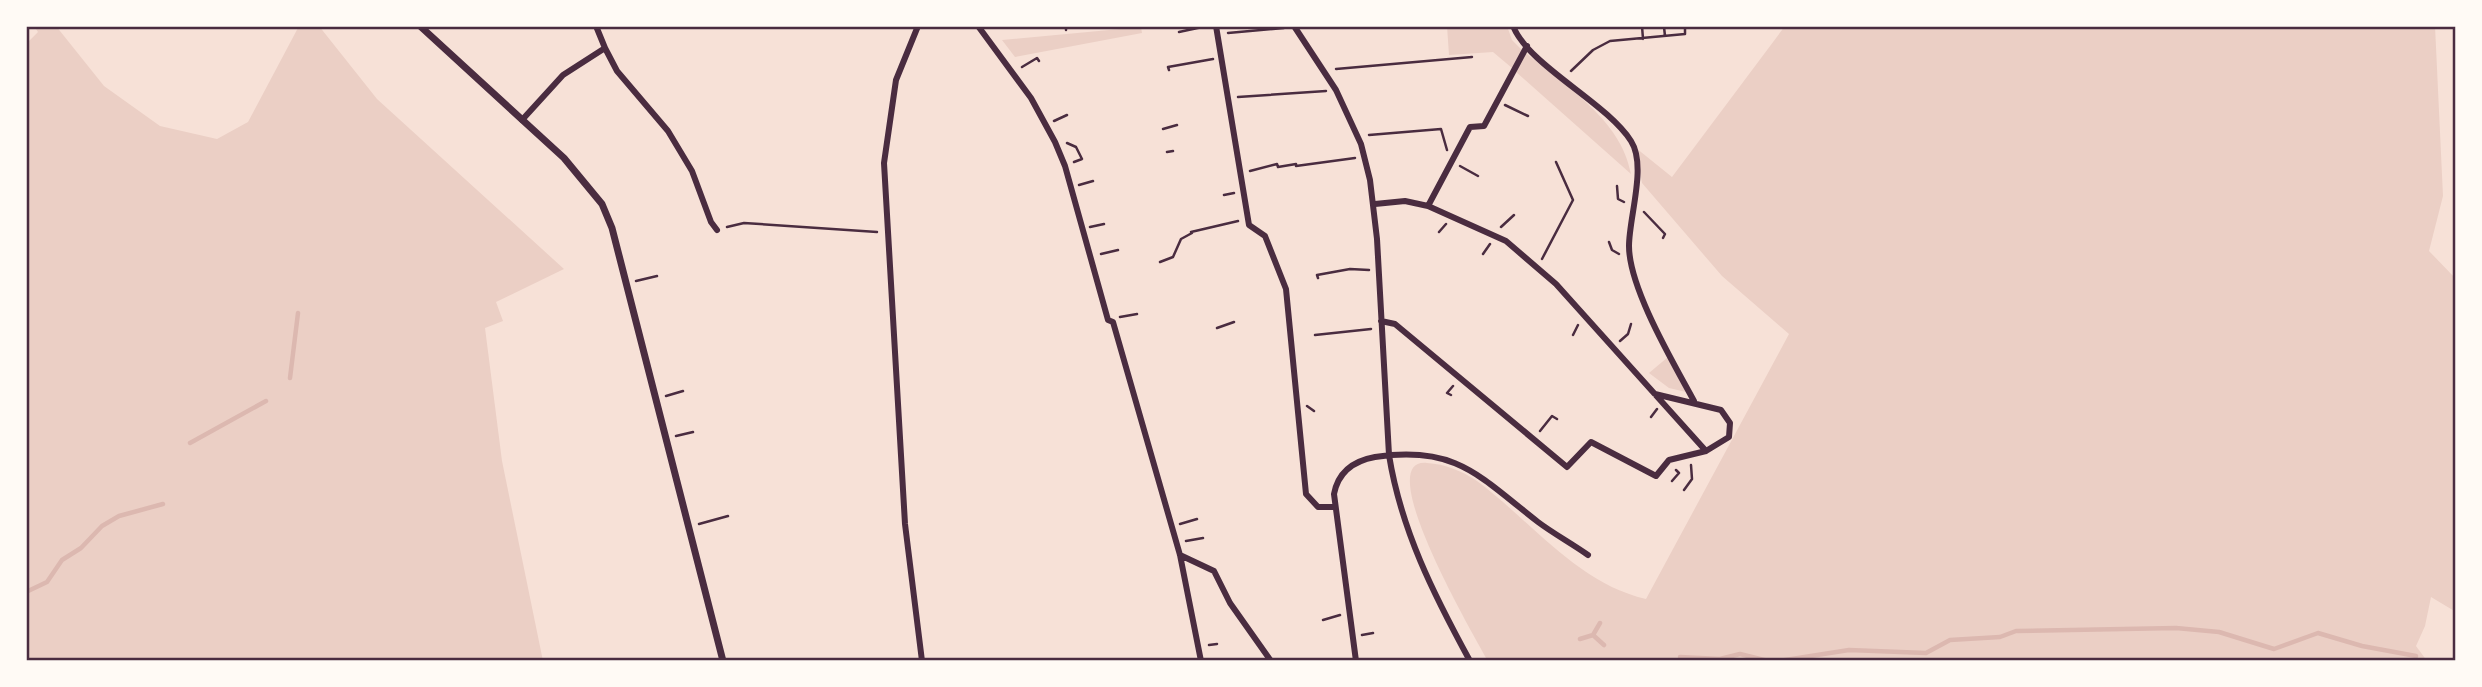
<svg xmlns="http://www.w3.org/2000/svg" width="2482" height="687" font-family="'Work Sans',sans-serif">
<rect width="100%" height="100%" fill="#f7e1d7"/>
<path fill="#ebcfc5" d="M34,26H56L104,86L160,126L217,139L248,122L299,26H319L377,99L564,269L496,302L503,321L485,328L502,461L543,661H26V44L38,32Z
M1447,26H1507L1512,40L1522,50L1512,68L1493,52L1449,55Z
M1785,26H2435L2443,196L2429,251L2456,279V612L2431,597L2425,626L2416,646L2427,661H1488C1476,639 1369,457 1427,463C1445,464 1462,471 1477,481C1531,521 1578,584 1646,599L1789,334L1722,276L1642,183L1636,148L1672,177Z
M1141,27L1142,33L1015,57L1002,40Z
M1526,53C1566,87 1621,119 1631,174L1516,72Z
M1668,357L1686,392L1669,388L1649,373Z"/>
<g fill="none" stroke-linecap="round" stroke-linejoin="round">
<path stroke="#dcb8b0" stroke-width="4.5" d="M290,378L298,313
M190,443L266,401
M26,592L47,582L62,560L81,548L102,526L119,516L163,504
M1593,635L1600,623
M1580,639L1593,635L1604,645
M1680,657L1720,659L1740,654L1768,661
M1779,661L1849,650L1926,653L1950,640L2000,637L2016,631L2176,628L2219,632L2274,649L2318,633L2362,646L2416,656"/>
<path stroke="#4a2c40" stroke-width="2.5" d="M1642,26L1643,39
M1664,27L1665,36
M1066,30V26
M1179,32L1207,26
M1228,33L1284,28
M1022,67L1037,58L1039,61
M1336,69L1472,57
M1169,70L1168,67L1213,59
M1571,71L1593,50L1610,41L1685,34V26
M1238,97L1326,91
M1505,105L1528,116
M1054,121L1067,115
M1163,129L1177,125
M1369,135L1441,129L1447,150
M1067,143L1076,147L1082,159L1074,162
M1167,152L1173,151
M1460,166L1478,176
M1250,171L1277,164L1278,167L1296,164V166L1355,158
M1079,185L1093,181
M1617,186L1618,199L1624,202
M1224,195L1234,193
M1644,212L1665,234L1663,238
M727,227L744,223L877,232
M1090,227L1104,224
M1501,227L1514,215
M1191,232L1238,221
M1439,232L1446,224
M1609,242L1612,250L1619,254
M1101,254L1118,250
M1483,254L1490,244
M1542,259L1573,200L1556,162
M1160,262L1173,257L1181,239L1192,233
M1318,278L1317,275L1350,269L1369,270
M636,281L657,276
M1120,317L1137,314
M1217,328L1234,322
M1315,335L1371,329
M1573,335L1578,325
M1620,341L1628,334L1631,324
M1451,395L1447,393L1453,386
M666,396L683,391
M1307,406L1314,411
M1651,417L1657,409
M1540,431L1552,416L1557,419
M676,436L693,432
M1672,481L1679,473L1676,470
M1684,490L1692,479L1691,465
M699,524L728,516
M1180,524L1197,519
M1186,541L1203,538
M1323,620L1340,615
M1362,635L1373,633
M1209,645L1217,644"/>
<path stroke="#4a2c40" stroke-width="6" d="M918,26L896,80L884,163L905,524L922,661
M978,26L1031,98L1055,142L1065,166L1108,320L1113,322L1180,555L1201,661
M1216,26L1249,225L1265,236L1286,289L1306,494L1318,507H1334
M1294,26L1336,90L1361,144L1370,180L1377,239L1389,455C1401,530 1434,595 1470,661
M1513,26C1529,66 1606,102 1631,141C1647,166 1629,217 1629,246C1629,288 1673,362 1694,401
M605,48L617,71L668,131L692,171L711,222L717,230
M522,120L563,75L605,48L596,26
M1375,204L1405,201L1428,206L1506,241L1556,284L1706,451
M1428,206L1470,127L1484,126L1527,46
M1381,321L1395,324L1567,467L1591,442L1656,476L1669,460L1706,451L1729,437L1730,423L1721,410L1655,394
M1180,555L1214,571L1230,603L1271,661
M1356,661L1334,494C1338,473 1353,461 1375,457C1456,445 1479,476 1538,522C1554,534 1571,543 1588,555"/>
<path stroke="#4a2c40" stroke-width="7" d="M420,26L564,158L602,204L612,228L723,661"/>
</g>
<rect width="2482" height="687" fill="none" stroke="#fffaf5" stroke-width="56"/>
<rect x="28" y="28" width="2426" height="631" fill="none" stroke="#4a2c40" stroke-width="2.5"/>
</svg>
